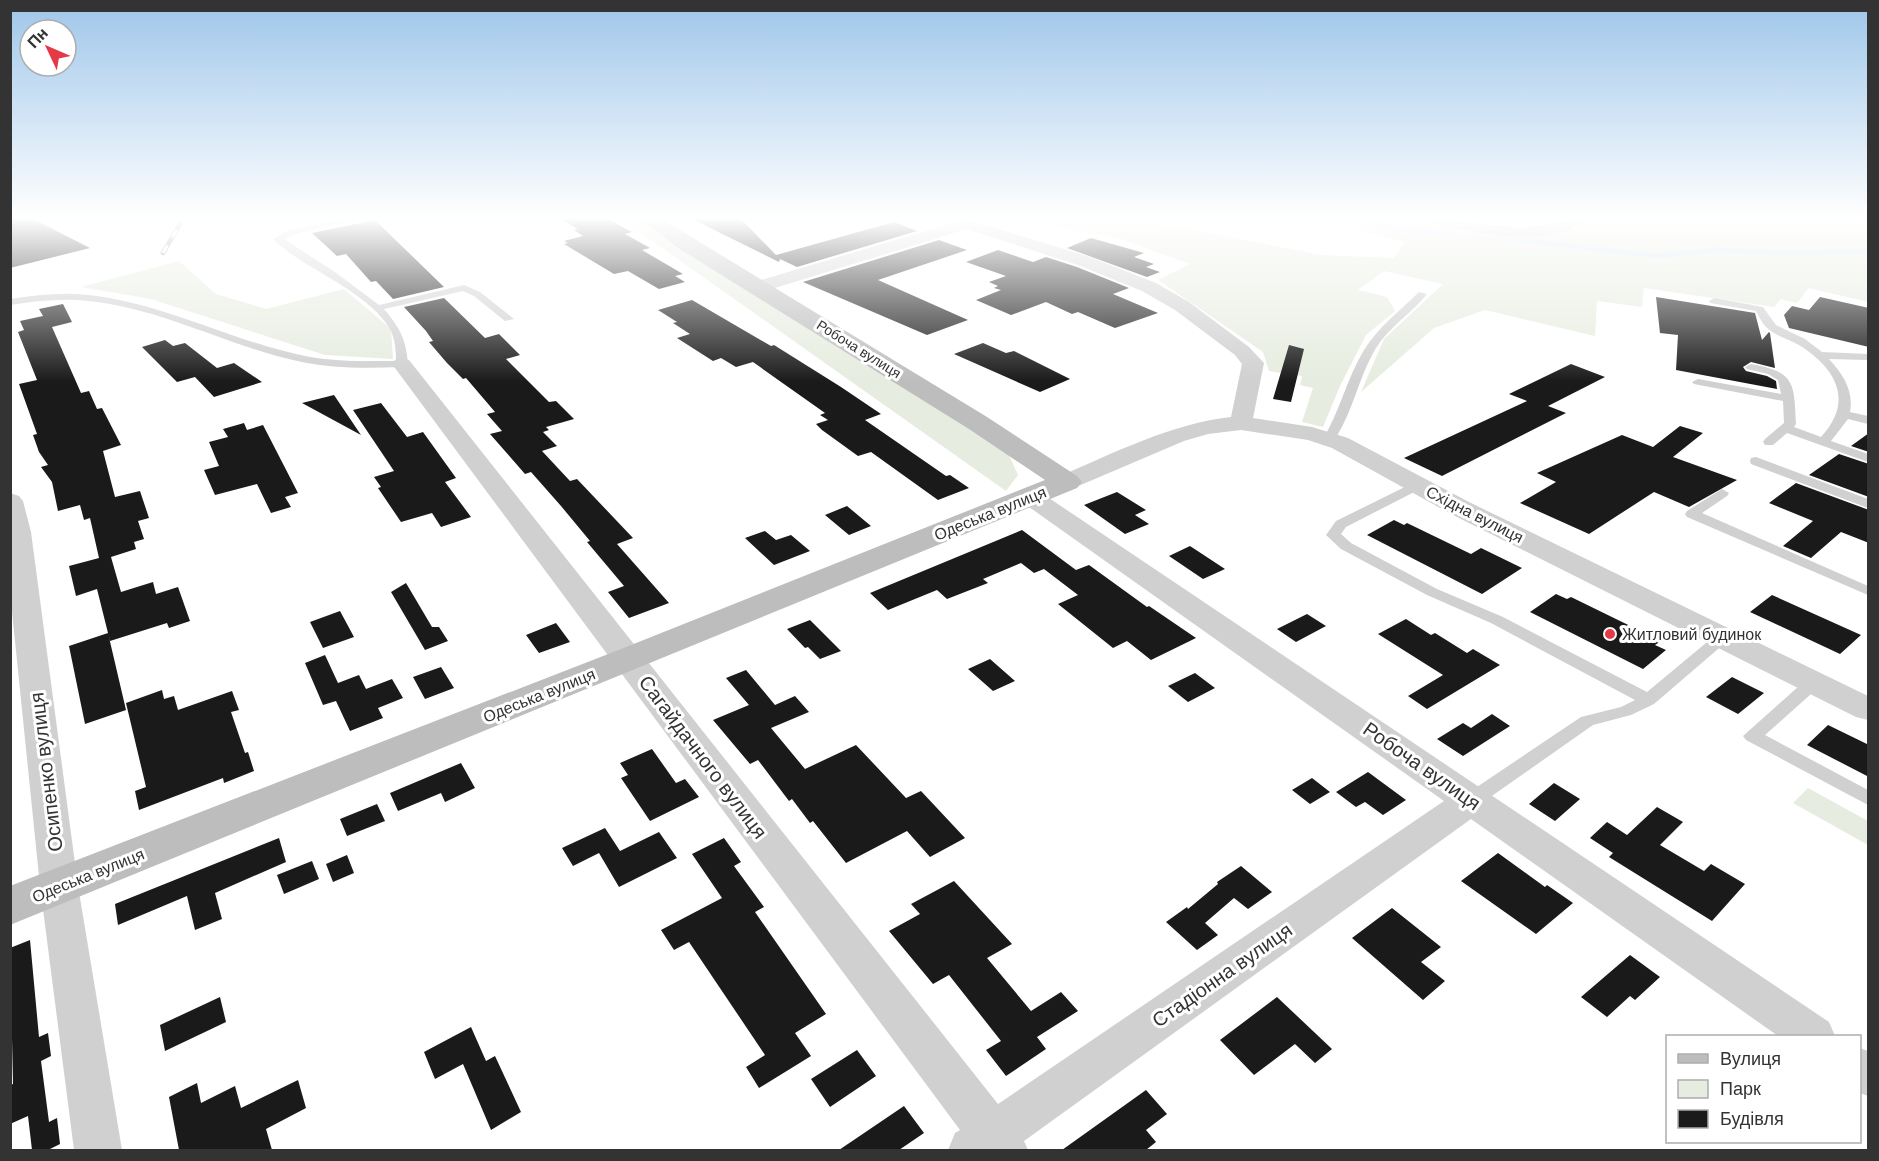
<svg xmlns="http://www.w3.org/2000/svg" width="1879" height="1161" font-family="Helvetica,sans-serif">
<rect width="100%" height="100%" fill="#fff"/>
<path fill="#e6ecdf" d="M621,219H640L1008,453L1018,475L1006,491Z
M1042,219H1138L1321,255L1394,258L1405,242L1353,229L1372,219H1384L1399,224L1416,219H1434L1460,228L1557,231L1580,223L1581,219H1868V302L1809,288L1797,303L1781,299L1774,307L1644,288L1642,307L1597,301L1595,336L1485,310L1434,328L1361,392L1384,339L1443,284L1384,271L1358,290L1387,297L1395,311L1366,335L1340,386L1323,427L1302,422L1313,388L1300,385L1302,376L1269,371L1263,352L1158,280L1190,264L1115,237L1056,227Z
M179,261L216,294L266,309L344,289L391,329L393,359L325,355L151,299L81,287Z
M1808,788L1868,821V845L1793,803Z"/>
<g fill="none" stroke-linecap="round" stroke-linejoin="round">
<path stroke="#cfe2ee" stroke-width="5" d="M1362,219L1388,227L1475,238L1539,242L1656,256L1715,250L1792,253L1868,251"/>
</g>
<path fill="#1a1a1a" d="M10,219H33L90,248L10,268Z
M561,219H608L632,232L625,234L650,248L642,250L683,274L675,276L685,282L659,289L628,271L614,274L564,244L568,243L564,241L583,236L574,230L578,229Z
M692,219H741L776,255L894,222L917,231L797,267L780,259L779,262Z
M375,220L444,287L393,299L376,281L371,282L346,254L337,256L312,233Z
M1091,238L1144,253L1134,257L1154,264L1146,267L1160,272L1147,277L1067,248Z
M939,240L967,250L878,280L968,320L927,335L803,282Z
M998,250L1033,262L1046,257L1077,267L1129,288L1113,294L1158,313L1115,328L1078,312L1072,314L1046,302L1011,315L976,300L1001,290L994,288L998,286L989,282L1006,276L966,262Z
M1656,297L1755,313L1762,340L1769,332L1770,333L1775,368L1751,362L1743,367L1746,371L1767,376L1776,381L1777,389L1676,370L1678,335L1660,333Z
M1820,297L1869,308V347L1789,328L1784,315L1792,306L1809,310Z
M444,298L485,338L499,334L520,355L506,359L549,402L556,401L574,419L546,427L549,430L543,432L557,446L542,451L570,481L577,479L633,538L617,544L669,603L629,618L608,592L624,586L587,542L590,541L561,506L531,472L525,474L490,434L502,431L487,414L495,412L466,378L463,379L447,363L429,342L433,341L426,331L404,307Z
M692,300L771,346L774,345L841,387L881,414L865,420L946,476L950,475L969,488L938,500L871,452L858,456L822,430L816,424L828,420L820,415L825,413L753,362L736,367L721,358L713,361L677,338L690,334L673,323L677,322L658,310Z
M63,304L72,322L52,327L81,393L89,391L97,409L102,408L121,445L103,451L115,497L140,491L149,518L138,521L144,539L134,542L136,549L111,557L121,592L153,582L156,594L178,587L190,621L169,628L167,623L110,641L97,589L76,596L69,566L99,558L90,518L84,520L80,505L58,511L52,482L41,467L48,465L39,452L33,435L37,434L19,384L37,380L18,332L24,330L20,321L43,316L39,309Z
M165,340L173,346L185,343L217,368L234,363L262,382L214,397L195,377L177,382L142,347Z
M983,343L1006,353L1014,351L1070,379L1040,392L954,354Z
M1289,345L1304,349L1291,402L1273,399Z
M1571,364L1605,377L1548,406L1566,413L1442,476L1404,458L1527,401L1509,394Z
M334,395L361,435L302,403Z
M381,403L407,437L423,432L456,478L445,482L471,517L441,527L432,513L401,522L378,488L381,487L374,477L394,471L353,410Z
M244,423L247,430L263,425L298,493L285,497L291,507L271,513L257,484L215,495L204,470L219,466L209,442L228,437L223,429Z
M1680,426L1703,433L1673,457L1737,480L1689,507L1654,492L1589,534L1520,503L1556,482L1537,473L1622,435L1653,447Z
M1869,433V452L1851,446Z
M1839,454L1869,464V497L1809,475Z
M1796,483L1869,510V543L1841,532L1811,558L1783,546L1813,521L1769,503Z
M1117,492L1146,510L1135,515L1149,524L1125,534L1084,505Z
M847,506L871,526L849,535L825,515Z
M1394,520L1404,525L1407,523L1471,554L1481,548L1522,568L1482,594L1367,535Z
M1022,530L1076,570L1089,565L1147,607L1149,606L1196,638L1151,660L1127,641L1113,648L1058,604L1078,595L1044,569L1034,573L1021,563L983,579L988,583L947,599L937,590L888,610L870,593Z
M765,531L776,540L791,535L810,551L774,565L745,538Z
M1190,546L1225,569L1203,579L1169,556Z
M406,583L432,627H439L448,641L425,650L391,592Z
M1556,594L1567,599L1571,597L1661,641L1655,645L1666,650L1643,669L1530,612Z
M1772,595L1861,635L1840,654L1750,612Z
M340,611L354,637L323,648L310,622Z
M1307,614L1326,626L1296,642L1277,629Z
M1406,619L1431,635L1435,633L1467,653L1473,649L1500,665L1427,709L1408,696L1443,675L1378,634Z
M810,620L841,651L820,659L808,647L805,648L787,629Z
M556,623L570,642L539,653L526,635Z
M108,633L126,710L85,724L69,646Z
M325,655L338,683L359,675L366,689L392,679L403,698L378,708L383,718L350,731L336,701L323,705L305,663Z
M990,659L1015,681L993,691L968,669Z
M441,667L454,688L425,699L413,677Z
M746,670L775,705L795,696L809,712L771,728L805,769L856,745L906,798L921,791L965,838L930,857L907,831L846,863L813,821L810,823L792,799L789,801L758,760L750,764L713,720L749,705L726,678Z
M1195,673L1215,688L1188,702L1168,686Z
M1732,677L1764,693L1738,714L1706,697Z
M162,690L164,699L174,696L178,710L232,691L239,710L231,712L245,753L248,752L254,771L224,783L223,778L139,810L135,791L146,787L126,703Z
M1492,714L1510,726L1463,756L1437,739L1463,723L1471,728Z
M1828,725L1869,745V777L1807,745Z
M652,749L676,783L685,779L699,797L650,821L621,778L628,775L620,763Z
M461,763L475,788L445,802L441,793L398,811L390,793Z
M1368,772L1406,800L1383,815L1365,802L1356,807L1336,792Z
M1312,778L1330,792L1310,804L1292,790Z
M1554,783L1580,799L1555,821L1529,804Z
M377,804L385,821L347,836L340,819Z
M1657,807L1683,822L1660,845L1704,871L1711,864L1745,884L1712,921L1609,857L1613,853L1590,838L1607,822L1627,835Z
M605,828L620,851L659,832L677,858L619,887L599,853L573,866L562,848Z
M279,838L286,862L215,893L222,919L195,930L187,896L118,925L115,904Z
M724,838L741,862L734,866L764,907L755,912L826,1014L795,1033L811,1056L759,1088L746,1067L765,1055L689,942L674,950L661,930L722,898L692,854Z
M1498,853L1545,887L1547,885L1573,903L1536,934L1461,881Z
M347,855L354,873L333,882L326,864Z
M312,861L319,879L284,894L277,875Z
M1241,866L1272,892L1248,909L1234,898L1205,923L1218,935L1197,950L1166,922L1187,907L1188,909L1218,884L1217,882Z
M954,881L1012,944L987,958L1031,1011L1061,992L1078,1011L1037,1037L1046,1049L1006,1076L986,1050L1001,1041L949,975L933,984L889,931L920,914L911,904Z
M1392,908L1441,947L1421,962L1445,981L1423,1000L1352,938Z
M30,940L39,1037L48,1033L51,1056L41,1061L49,1122L57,1118L60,1144L48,1150H32L28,1116L10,1124V1085L13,1084L10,948Z
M1630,955L1660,977L1635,1000L1630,996L1607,1017L1581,997Z
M220,997L226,1022L165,1051L160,1025Z
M1277,997L1332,1049L1315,1063L1295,1044L1254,1075L1220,1040Z
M471,1027L486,1061L495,1056L521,1112L491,1130L463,1064L435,1079L424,1052Z
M857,1050L876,1076L830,1107L811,1079Z
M298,1080L306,1108L266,1129L272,1150H179L169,1097L197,1083L201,1103L235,1086L241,1108Z
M1146,1090L1167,1114L1146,1130L1156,1142L1146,1150H1062Z
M904,1106L924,1133L899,1150H839Z"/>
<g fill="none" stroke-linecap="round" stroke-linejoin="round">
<path fill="#d0d0d0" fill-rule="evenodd" d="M340,219H358L295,234L284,239L335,272L379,305L464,285L480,292L514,319L505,321L474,296L463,291L384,309C400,328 406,339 408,364L402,367C369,368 335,369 302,362C229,347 162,308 88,301C62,298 36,301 10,305V299C36,295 62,292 88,295C164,303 231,341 305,356C335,362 366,361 396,361C396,351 395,338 390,329C367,290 303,269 273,239L289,230Z
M1419,292L1427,294C1412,313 1389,327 1376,348C1358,378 1353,413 1333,442H1325L1323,439C1340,411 1347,378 1364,350C1378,327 1400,311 1419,292Z
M1714,298L1763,307L1776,325L1805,339L1822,352L1868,354V360L1829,359C1843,374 1854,391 1850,412L1868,416V424L1848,419L1831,441L1868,454V462L1787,433L1773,445H1765L1763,442L1765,439L1784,423L1783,401L1694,384L1692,382L1698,379L1781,394L1778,380L1768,374L1747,369L1745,367L1751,364C1795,372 1794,382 1796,424L1794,427L1821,437C1854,401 1837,369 1799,345C1789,339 1775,336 1766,327C1762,323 1759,316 1756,311L1710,303L1709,301Z
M1756,457L1868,499V508L1751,464L1750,461L1751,458Z
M1417,481L1424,485L1422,488L1346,527L1341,534L1351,543L1437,589L1503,617L1647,692L1718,633L1724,632L1732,637L1654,704L1631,715L1593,725L1479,805L1472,807L1465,805L1463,800L1465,795L1581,717L1621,707L1635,700L1491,623L1427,595L1341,549L1326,535L1336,521Z
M1722,489L1729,493L1727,496L1702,513L1868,586V595L1687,517L1685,514L1687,511Z
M1814,676L1820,678L1822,682L1820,686L1765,735L1868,790V805L1746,740L1743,736L1808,678Z"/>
<path fill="#d0d0d0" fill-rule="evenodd" d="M966,219L1090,257L1156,283L1189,302L1249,347L1264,363L1253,418L1312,427L1348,438L1469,502L1868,696V720L1856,717L1451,514L1332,448L1308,440L1241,430L1208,434L1184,441L1076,487L1067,490L1058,487L1054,482L1058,477C1114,453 1170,424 1231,417L1242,364L1235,355L1175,310L1142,291L1078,265L967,229L765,291H751L749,287L751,283Z
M1431,219C1464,219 1495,228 1528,227C1548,226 1563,219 1583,219C1556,251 1468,233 1433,222Z
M402,358L409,360L998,1104L1444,801L1022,502L1018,497L1022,492L1031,489L1040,492L1829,1022L1835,1036H1778L1471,819L1024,1141L1028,1150H948L955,1133L960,1130L395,368L391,364L395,360Z
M10,493L19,496L23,501L31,532L78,886L122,1150H74L40,886L10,592Z
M1860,1048L1868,1051V1096L1860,1093Z"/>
<path fill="#bdbdbd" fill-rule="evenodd" d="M640,219H662L987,417L1077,476L1082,482L1077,488L10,925V886L616,651L1045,480L969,429L675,246Z"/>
<g stroke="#888" stroke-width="4.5">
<path id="rail" d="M163,253L183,219"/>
</g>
<use href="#rail" stroke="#fff" stroke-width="3" stroke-dasharray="9" stroke-linecap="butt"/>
</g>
<linearGradient id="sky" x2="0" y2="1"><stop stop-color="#9ec6ea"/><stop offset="0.57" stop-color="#fff"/><stop offset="1" stop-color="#fff" stop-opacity="0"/></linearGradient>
<rect width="1879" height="382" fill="url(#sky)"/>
<circle fill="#e63946" stroke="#fff" stroke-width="2" cx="1610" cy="634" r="6"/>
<g text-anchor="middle" stroke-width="6" stroke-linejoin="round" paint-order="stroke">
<g font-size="14" fill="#333" stroke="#fff">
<text transform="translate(859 349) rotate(32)" y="5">Робоча вулиця</text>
</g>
<g font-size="16" fill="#333" stroke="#fff">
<text transform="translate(990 513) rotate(-22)" y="6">Одеська вулиця</text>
<text transform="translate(1475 514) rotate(27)" y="6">Східна вулиця</text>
<text transform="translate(539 695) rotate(-22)" y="6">Одеська вулиця</text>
<text transform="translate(88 875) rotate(-22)" y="6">Одеська вулиця</text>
</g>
<g font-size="16" fill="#333" stroke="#fff" text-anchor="start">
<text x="1622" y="640">Житловий будинок</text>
</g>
<g font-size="20" fill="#333" stroke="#fff">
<text transform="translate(703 757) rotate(53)" y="7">Сагайдачного вулиця</text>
<text transform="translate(1422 766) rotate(35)" y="7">Робоча вулиця</text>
<text transform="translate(46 772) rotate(-97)" y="7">Осипенко вулиця</text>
<text transform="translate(1222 975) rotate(-35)" y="7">Стадіонна вулиця</text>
</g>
</g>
<rect width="1879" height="1161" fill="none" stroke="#333333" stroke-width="24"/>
<rect x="1666" y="1035" width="195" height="108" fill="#ffffff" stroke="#adadad" stroke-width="1.5"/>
<rect x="1678" y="1054" width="30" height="9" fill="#bdbdbd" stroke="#adadad" stroke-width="1.5"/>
<text x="1720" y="1065" font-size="18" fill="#333333">Вулиця</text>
<rect x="1678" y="1080" width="30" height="18" fill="#e6ecdf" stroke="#adadad" stroke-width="1.5"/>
<text x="1720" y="1095" font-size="18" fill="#333333">Парк</text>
<rect x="1678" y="1110" width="30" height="18" fill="#1a1a1a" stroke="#adadad" stroke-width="1.5"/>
<text x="1720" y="1125" font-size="18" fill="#333333">Будівля</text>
<g transform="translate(48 48) rotate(314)"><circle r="28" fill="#ffffff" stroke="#adadad" stroke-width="1.5"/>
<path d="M0-4.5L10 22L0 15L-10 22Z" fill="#e63946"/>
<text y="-9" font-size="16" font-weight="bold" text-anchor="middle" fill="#333333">Пн</text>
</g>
</svg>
